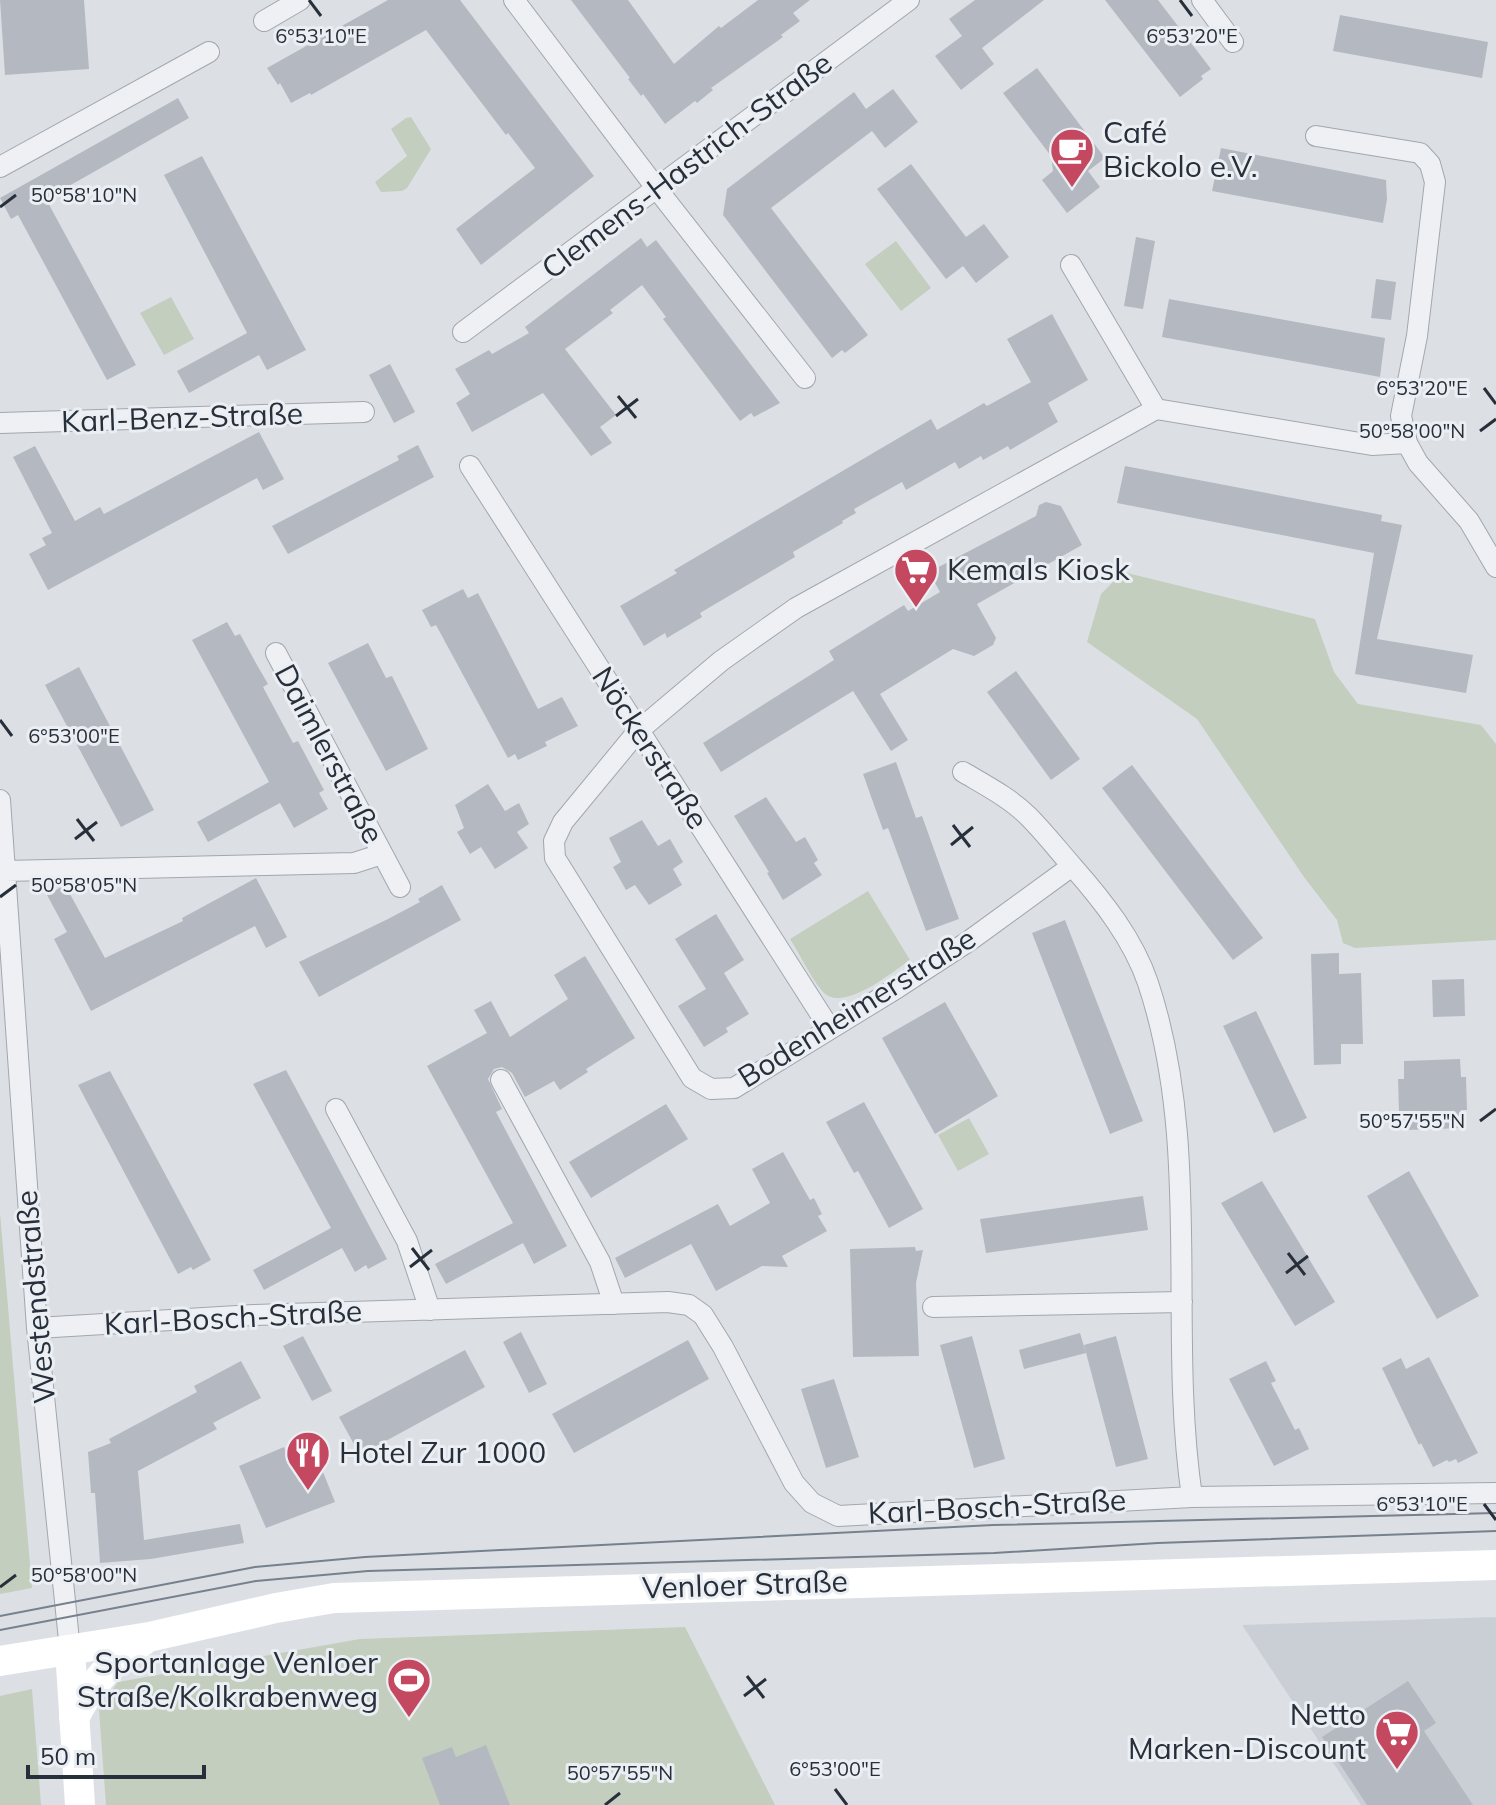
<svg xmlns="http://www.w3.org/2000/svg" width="1496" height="1805" font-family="Mulish,sans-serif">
<rect width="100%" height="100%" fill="#dce0e5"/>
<path fill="#cacfd6" d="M1496,1617V1805H1361L1242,1625Z"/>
<path fill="#c3cebe" d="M411,117L431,149L407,188L402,191L381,192L375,182L407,156L391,129L406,118Z
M896,241L931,288L901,311L865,264Z
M171,297L194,339L164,355L140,313Z
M1123,572L1315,619L1334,672L1358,704L1481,725L1496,744V940L1355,948L1343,943L1337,920L1304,877L1197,719L1087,642L1101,594Z
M868,891L910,960C891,973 843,1013 823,992C810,977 801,956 790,939Z
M969,1118L989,1154L958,1171L938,1135Z
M0,1213L32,1588L0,1594Z
M685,1627L775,1805H106L99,1710L118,1682L360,1639Z
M32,1689L41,1805H0V1696Z"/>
<path fill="#b4b9c1" d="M0,0H84L89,69L5,75Z
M388,0H460L594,176L481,265L456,229L535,168L508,133L506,135L426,30L311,95L310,93L291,103L280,83L278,85L267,68Z
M571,0H628L674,64L719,26L721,28L758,0H810L793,13L800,21L781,35L783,37L711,88L713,90L697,103L695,101L665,124L643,94L641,96L628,79L630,78Z
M975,0H1044L982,48L994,64L961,90L935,56L962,36L949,19Z
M1105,0H1158L1211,69L1201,76L1203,79L1180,97Z
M1340,15L1488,42L1482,78L1333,51Z
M1037,68L1105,158L1088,171L1100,187L1067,213L1042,180L1053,171L1051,156L1003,93Z
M893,89L918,122L885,148L872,131L771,208L868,335L845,353L842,350L832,358L723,215L727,189L854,92L866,109Z
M178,98L189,118L46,199L136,365L107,380L18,215L11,219L0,198Z
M1221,148L1386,180L1387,199L1383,223L1212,191Z
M202,156L306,350L267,370L259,355L189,393L177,371L247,333L164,175Z
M911,164L966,237L984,224L1009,257L976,283L963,266L946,279L877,189Z
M1136,237L1155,241L1143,309L1124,306Z
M641,238L647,247L656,240L780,403L754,417L751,413L740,421L663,319L666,317L642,285L610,310L613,313L565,349L616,415L600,427L612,443L591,456L543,393L472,432L456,403L470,394L455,369L489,350L492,354L529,333L525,327Z
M1376,279L1396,282L1391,320L1371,318Z
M1169,299L1385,338L1380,377L1162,337Z
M1052,314L1088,380L1048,403L1058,422L1010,450L1008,446L983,460L981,456L959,469L955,462L906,490L902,482L854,509L856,513L842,521L843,523L793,552L795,557L700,613L702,617L667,638L665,633L644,646L620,606L677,573L674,570L931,419L937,430L984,403L987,406L1031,382L1007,339Z
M390,364L415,412L394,423L369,375Z
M259,432L284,479L263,490L257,478L48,590L29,554L46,545L42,538L52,533L13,457L35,446L75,521L100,507L104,514Z
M418,445L434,477L288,554L272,526L399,460L397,456Z
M1125,466L1382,515L1381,521L1402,525L1377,639L1473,655L1466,693L1355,674L1374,553L1117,503Z
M1046,502L1061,506L1082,545L977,604L996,638L993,645L974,656L953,649L880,694L908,740L891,751L853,691L721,772L703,743L834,660L829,651L904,605L908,611L940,592L929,572L1036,516L1039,505Z
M463,589L468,598L478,593L538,709L562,697L578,726L545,742L547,746L518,760L515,754L508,758L436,625L431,627L422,610Z
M227,622L235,636L240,634L257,665L268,684L263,687L293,743L298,741L324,790L319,793L328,809L294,828L280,803L208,842L197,822L269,782L192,640Z
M368,643L386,678L392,676L428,749L386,771L328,663Z
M79,667L154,810L121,827L45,685Z
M1016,671L1080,759L1051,780L987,692Z
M896,762L916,818L922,816L959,919L926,931L888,828L883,830L863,774Z
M1132,765L1263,938L1233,960L1102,788Z
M488,784L505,811L519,803L529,824L517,832L528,848L495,869L481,847L470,854L457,832L464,828L455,805Z
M766,797L796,842L805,837L818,860L814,863L822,875L783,900L767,873L769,872L734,816Z
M642,820L658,846L670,839L683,862L673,869L682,885L649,905L635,885L626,890L613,867L621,862L609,838Z
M256,878L287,937L266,948L255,926L91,1011L54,939L67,932L47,895L65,885L105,958L183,921L182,918Z
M442,885L461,920L319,997L299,962L388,919L420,902L418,899Z
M716,914L744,960L724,973L749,1014L726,1028L728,1032L704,1047L678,1006L706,989L675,939Z
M1065,920L1143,1121L1110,1134L1032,933Z
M1339,953V974L1361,973L1363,1044H1341V1064L1314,1065L1311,954Z
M585,956L635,1038L586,1069L588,1072L560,1090L554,1081L525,1097L512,1073L502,1067L494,1069L488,1079L502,1109L496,1112L567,1246L534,1264L523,1243L446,1284L435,1264L513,1223L427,1066L487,1033L474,1010L491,1001L510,1037L568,999L554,975Z
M1464,979L1465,1016L1433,1017L1432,980Z
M945,1002L998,1096L935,1134L882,1038Z
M1256,1011L1307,1118L1274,1133L1223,1026Z
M1460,1059L1461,1077H1466L1467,1110H1461L1462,1128L1406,1130L1405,1111L1399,1112L1398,1079H1404V1061Z
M286,1070L387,1259L368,1269L366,1265L355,1272L342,1248L264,1290L253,1270L331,1228L253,1084Z
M110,1071L211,1260L193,1270L191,1267L178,1274L78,1085Z
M864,1102L923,1209L889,1228L858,1171L854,1173L826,1122Z
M666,1104L688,1139L591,1198L569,1162Z
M783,1152L810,1200L814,1198L822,1214L818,1216L827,1231L782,1256L788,1267L762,1266L716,1291L691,1244L625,1278L615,1258L718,1204L730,1226L770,1203L752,1169Z
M1409,1171L1479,1296L1437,1319L1367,1196Z
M1262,1181L1335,1302L1295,1326L1221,1203Z
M1143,1196L1148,1230L986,1253L980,1219Z
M915,1247L916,1251L923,1250L916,1283L919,1356L853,1357L850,1249Z
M521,1332L547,1384L529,1393L503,1342Z
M1080,1333L1086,1353L1024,1369L1019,1350Z
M303,1336L332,1391L312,1401L283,1346Z
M972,1336L1005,1459L974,1468L940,1345Z
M1116,1336L1148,1459L1116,1467L1084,1345Z
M688,1340L709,1379L574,1453L552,1414Z
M465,1350L485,1387L360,1455L339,1417Z
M1429,1357L1478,1453L1458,1463L1456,1459L1449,1462L1447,1460L1433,1467L1421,1443L1419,1445L1382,1368L1401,1358L1406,1369Z
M241,1361L261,1398L213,1423L217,1429L138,1471L144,1540L240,1524L244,1543L151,1559L100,1563L95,1493H91L88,1452L111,1443L109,1439L197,1392L194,1386Z
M1266,1361L1276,1381L1271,1383L1295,1430L1299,1428L1309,1449L1274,1466L1229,1379Z
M834,1379L859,1457L826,1468L801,1389Z
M284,1447L299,1482L323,1472L335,1502L266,1528L239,1466Z
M1408,1681L1436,1723L1424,1731L1473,1805H1367L1322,1737Z
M486,1745L510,1805H440L422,1758L452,1747L456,1757Z"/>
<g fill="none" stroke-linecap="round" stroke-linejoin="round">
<g stroke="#a2a7ae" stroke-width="22">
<path id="street" d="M514,0L657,189L805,378
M1202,0L1233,42
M264,21L300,0
M1316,136L1420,153L1430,164L1435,182L1417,336L1401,416L1407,443L1418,463L1469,521L1496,567
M0,167L209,52
M1071,265L1156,409
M463,332L909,0
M0,423L364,412
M470,466L830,1029
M276,653L400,887
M963,772C985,785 1010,798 1028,816C1044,832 1058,850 1073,867C1103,901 1133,939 1148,983C1203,1148 1167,1327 1192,1497
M0,800L37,1328L70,1650
M1072,866L969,941L897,988L734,1088L711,1089L692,1078L555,858L554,841L563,822L638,731L721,661L796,608L1156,409L1372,445L1407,443
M5,871L354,863L382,854
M501,1080L600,1262L614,1304
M336,1109L407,1241L430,1310
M933,1307L1182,1302
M37,1328L254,1315L668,1302L689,1305L703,1315L723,1347L794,1483L812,1503L838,1516L1192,1497L1496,1493"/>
</g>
<use href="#street" stroke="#eef0f4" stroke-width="20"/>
<path stroke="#fff" stroke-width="30" d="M70,1650L80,1805
M0,1661L149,1637L276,1608L334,1598L1496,1565
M74,1718C93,1681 110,1663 144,1640"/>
<path stroke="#77808d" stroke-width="2" d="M0,1616L255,1567L365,1557L993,1525L1496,1513
M0,1630L256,1581L368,1571L994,1553L1158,1543L1496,1531"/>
</g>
<path fill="none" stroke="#272f3a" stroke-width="3" d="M309,0L321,16M1180,0L1192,16M0,207L16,195M1484,388L1496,404M618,396L636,418M616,416L638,399M1480,431L1496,419M0,720L12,736M77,819L94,841M953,825L970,847M75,839L97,822M951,845L973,827M0,897L16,885M1480,1121L1496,1109M412,1248L429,1270M1288,1253L1305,1275M410,1267L432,1250M1286,1273L1308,1256M1484,1504L1496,1520M0,1587L16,1575M747,1676L764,1698M744,1696L766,1679M835,1789L847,1805M605,1805L620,1793"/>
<defs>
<g id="cafe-pin" transform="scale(2.3)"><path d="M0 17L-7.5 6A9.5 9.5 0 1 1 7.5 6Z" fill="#c34860" stroke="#ebeff3"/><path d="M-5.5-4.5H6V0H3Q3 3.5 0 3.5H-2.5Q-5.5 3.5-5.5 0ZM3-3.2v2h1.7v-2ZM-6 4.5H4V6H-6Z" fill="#fff"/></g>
<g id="supermarket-pin" transform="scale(2.3)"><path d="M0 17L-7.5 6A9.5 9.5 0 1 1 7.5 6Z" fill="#c34860" stroke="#ebeff3"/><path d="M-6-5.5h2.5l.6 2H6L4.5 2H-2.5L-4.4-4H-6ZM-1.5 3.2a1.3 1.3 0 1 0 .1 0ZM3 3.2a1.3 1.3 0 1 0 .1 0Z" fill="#fff"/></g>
<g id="restaurant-pin" transform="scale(2.3)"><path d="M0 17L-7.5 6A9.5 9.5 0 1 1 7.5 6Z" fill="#c34860" stroke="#ebeff3"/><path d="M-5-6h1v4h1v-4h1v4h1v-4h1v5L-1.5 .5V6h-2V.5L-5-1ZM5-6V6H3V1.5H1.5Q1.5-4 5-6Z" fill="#fff"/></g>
<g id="stadium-pin" transform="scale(2.3)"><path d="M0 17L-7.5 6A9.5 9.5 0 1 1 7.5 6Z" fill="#c34860" stroke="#ebeff3"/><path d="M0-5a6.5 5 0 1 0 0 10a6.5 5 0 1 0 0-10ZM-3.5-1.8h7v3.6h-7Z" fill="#fff"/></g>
</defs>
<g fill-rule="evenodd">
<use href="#cafe-pin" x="1072" y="150"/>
<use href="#supermarket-pin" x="916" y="570"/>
<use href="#restaurant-pin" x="308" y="1453"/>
<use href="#stadium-pin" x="409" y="1680"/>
<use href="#supermarket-pin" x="1397" y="1732"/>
</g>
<g text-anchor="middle" stroke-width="6" stroke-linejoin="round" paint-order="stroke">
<g font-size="30" fill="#272f3a" stroke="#ebeff3" text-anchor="start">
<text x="1103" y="143">Café<tspan x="1103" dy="34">Bickolo e.V.</tspan></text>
<text x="947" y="580">Kemals Kiosk</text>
<text x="339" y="1463">Hotel Zur 1000</text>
<text x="378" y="1673" text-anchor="end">Sportanlage Venloer<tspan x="378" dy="34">Straße/Kolkrabenweg</tspan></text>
<text x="1366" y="1725" text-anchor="end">Netto<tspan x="1366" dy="34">Marken-Discount</tspan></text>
</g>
<g font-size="30" fill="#272f3a" stroke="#ebeff3">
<text transform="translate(687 166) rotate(-37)" y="10">Clemens-Hastrich-Straße</text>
<text transform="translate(182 418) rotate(-2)" y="10">Karl-Benz-Straße</text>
<text transform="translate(650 748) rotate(57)" y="10">Nöckerstraße</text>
<text transform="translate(329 754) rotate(62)" y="10">Daimlerstraße</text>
<text transform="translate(857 1008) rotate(-32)" y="10">Bodenheimerstraße</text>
<text transform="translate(36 1297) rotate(-95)" y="10">Westendstraße</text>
<text transform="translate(233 1318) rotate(-3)" y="10">Karl-Bosch-Straße</text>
<text transform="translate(997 1507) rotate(-3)" y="10">Karl-Bosch-Straße</text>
<text transform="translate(745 1585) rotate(-2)" y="10">Venloer Straße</text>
</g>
</g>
<g font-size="20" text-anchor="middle" fill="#272f3a" stroke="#ebeff3" stroke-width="6" stroke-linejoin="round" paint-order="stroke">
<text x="1192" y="43">6°53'20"E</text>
<text x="321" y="43">6°53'10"E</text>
<text x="84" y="202">50°58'10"N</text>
<text x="1422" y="395">6°53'20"E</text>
<text x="1412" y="438">50°58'00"N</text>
<text x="74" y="743">6°53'00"E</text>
<text x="84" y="892">50°58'05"N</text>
<text x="1412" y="1128">50°57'55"N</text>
<text x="1422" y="1511">6°53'10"E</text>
<text x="84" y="1582">50°58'00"N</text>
<text x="835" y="1776">6°53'00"E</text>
<text x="620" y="1780">50°57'55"N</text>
</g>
<path d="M28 1765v12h176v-12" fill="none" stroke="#272f3a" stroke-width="4"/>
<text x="40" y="1765" font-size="24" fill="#272f3a" stroke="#ebeff3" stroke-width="6" paint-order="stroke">50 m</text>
</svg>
